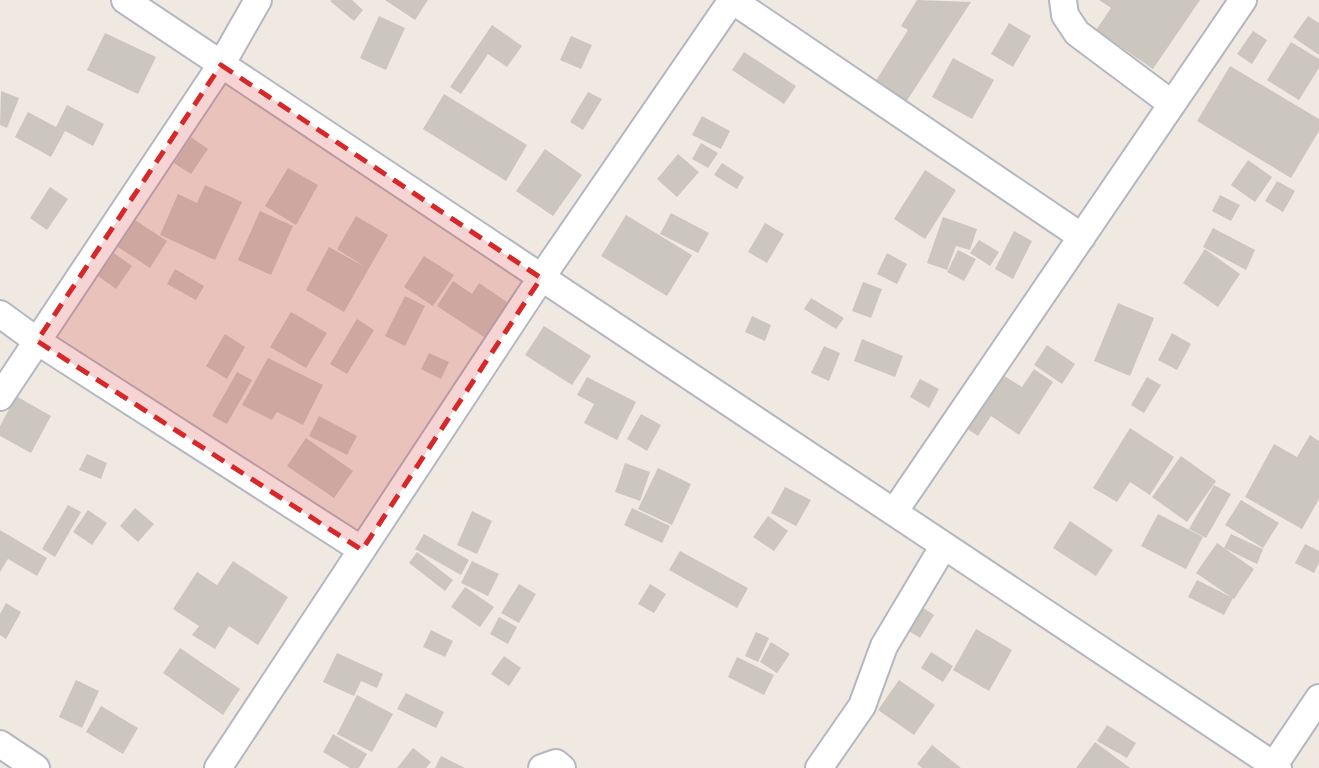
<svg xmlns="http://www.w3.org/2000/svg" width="1319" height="768" font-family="'Titillium Web',sans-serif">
<rect width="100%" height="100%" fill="#efe9e1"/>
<path fill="#cbc7bf" d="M332,0H352L363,10L354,21L330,1Z
M385,0H428L415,20Z
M917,0L971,2L906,102L875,82L908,30L901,26Z
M1099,0H1200L1153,69L1096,30L1111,8Z
M379,16L405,28L386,70L360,58Z
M1308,16L1319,23V55L1293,37Z
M1009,23L1031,36L1013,67L991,54Z
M492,25L522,46L507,67L488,54L461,94L450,87Z
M1253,31L1267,40L1252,64L1237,54Z
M105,33L156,57L138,94L87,70Z
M571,36L592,45L581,69L560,60Z
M1291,42L1319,59V68L1299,100L1267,80Z
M744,52L796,86L784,104L732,70Z
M953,58L994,80L972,119L932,97Z
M1230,66L1319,119V131L1291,178L1197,121Z
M1,91L19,98L7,128L0,125Z
M588,92L602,99L583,130L570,122Z
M444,94L527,145L506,181L423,129Z
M67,105L104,124L93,146L65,131L51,157L15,137L28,112L56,127Z
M702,116L730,131L721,149L692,135Z
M191,137L208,149L191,174L174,163Z
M701,143L718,153L708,168L692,159Z
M545,149L582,175L553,216L516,191Z
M678,154L699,172L677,197L657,179Z
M1248,160L1272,177L1255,202L1231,185Z
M722,163L744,177L737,189L714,175Z
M288,168L318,185L296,225L265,206Z
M925,170L956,190L925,239L894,219Z
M1277,181L1295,191L1283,212L1265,201Z
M205,185L242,202L215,260L160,235L178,194L197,203Z
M50,187L68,199L47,230L30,218Z
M1220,195L1240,205L1231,221L1212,211Z
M260,211L293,226L271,275L238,260Z
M671,213L709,233L698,253L660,234Z
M626,215L692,255L667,296L601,256Z
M356,216L388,235L344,312L306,290L329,247L365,267L337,249Z
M943,217L977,229L970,250L956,246L947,270L927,263Z
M135,220L167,241L150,268L118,247Z
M765,223L784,234L767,263L748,252Z
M1213,228L1255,250L1246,270L1203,247Z
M1014,231L1032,241L1013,279L995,269Z
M979,240L999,252L990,266L970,253Z
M1205,249L1240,274L1218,307L1183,283Z
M958,250L976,259L964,281L947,272Z
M114,253L132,266L116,289L98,276Z
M887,253L907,264L897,284L877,274Z
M424,256L454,275L433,306L404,287Z
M175,269L204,286L196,300L167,284Z
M453,281L472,294L479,283L510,304L487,339L437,306Z
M863,282L882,289L871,318L852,311Z
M405,296L425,306L405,346L385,336Z
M811,298L844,318L836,329L804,309Z
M1118,303L1154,318L1130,376L1094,361Z
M291,312L327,333L306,368L270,347Z
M752,316L771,325L765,341L745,332Z
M357,319L374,330L347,374L330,364Z
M544,326L591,356L572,385L525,355Z
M1172,333L1191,344L1177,370L1158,360Z
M225,334L245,347L227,379L206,366Z
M862,339L903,356L895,377L854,361Z
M1047,345L1075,364L1062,384L1034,365Z
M824,346L840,353L829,381L811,373Z
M429,353L449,362L441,379L421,369Z
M268,358L323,385L303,425L277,412L272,420L242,405Z
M1034,369L1053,382L1019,435L991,416L978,436L966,428L1001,374L1022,387Z
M237,372L252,380L227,424L212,416Z
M587,377L636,402L617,440L584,423L594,404L577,395Z
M1147,377L1161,385L1144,413L1131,405Z
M920,379L939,389L929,408L910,397Z
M16,396L51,416L31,453L0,436V426Z
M641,414L661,425L647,451L627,439Z
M319,416L357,436L347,455L309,436Z
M1130,428L1174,457L1150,495L1130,482L1117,502L1093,488Z
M1310,435L1319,441V499L1302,529L1245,497L1274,444L1297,457Z
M306,438L353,471L334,498L287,466Z
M87,454L107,463L101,479L79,470Z
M1181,456L1216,481L1187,522L1152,497Z
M625,463L650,472L640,501L615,492Z
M658,468L691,484L672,525L638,509Z
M1214,485L1231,494L1206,538L1189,529Z
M785,487L811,500L796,526L771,513Z
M1241,500L1279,523L1263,548L1225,525Z
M68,505L81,512L55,557L42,549Z
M135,508L154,524L138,542L120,526Z
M632,508L670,526L662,543L624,525Z
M88,510L107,523L92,545L73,532Z
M472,511L492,521L477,554L457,545Z
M1158,514L1203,537L1186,569L1141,546Z
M768,516L788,531L774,551L753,537Z
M1070,521L1113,550L1096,576L1053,548Z
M0,530L47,558L37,576L8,559L0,572Z
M424,534L469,560L461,575L415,549Z
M1231,534L1263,549L1257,564L1224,548Z
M1217,543L1254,569L1234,599L1196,573Z
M1305,544L1319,551V563L1314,573L1295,563Z
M680,551L748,588L737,608L669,570Z
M417,552L453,580L445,591L409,563Z
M233,561L288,597L258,645L229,626L215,649L192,635L199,626L173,609L197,572L217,585Z
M472,561L499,574L488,596L461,583Z
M1197,580L1233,598L1224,615L1188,597Z
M519,584L536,594L519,623L501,613Z
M650,584L666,594L654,613L638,604Z
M465,587L494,607L480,627L451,607Z
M6,603L21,612L6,639L0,635V614Z
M919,605L934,615L920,638L904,628Z
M499,617L517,627L508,644L490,634Z
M976,629L1012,650L989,691L953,670Z
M431,630L453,641L445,657L423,647Z
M756,632L769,638L758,662L745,656Z
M771,642L790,654L777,673L760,662Z
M180,648L240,689L223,715L163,673Z
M931,652L953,666L943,682L921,668Z
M337,653L383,674L377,688L361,681L354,696L323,682Z
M504,656L521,668L509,686L491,674Z
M737,657L774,675L764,695L728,677Z
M76,680L99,691L82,728L59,717Z
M899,680L935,705L914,735L878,710Z
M406,693L444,712L436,728L397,709Z
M357,695L393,714L372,752L337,734Z
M101,706L138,728L123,754L86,732Z
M1107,725L1136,743L1127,758L1097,741Z
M333,734L367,754L359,768H350L323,752Z
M1095,742L1130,768H1076Z
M932,745L961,768H922L917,764Z
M413,748L431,762L426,768H397Z
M441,756L465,768H435Z"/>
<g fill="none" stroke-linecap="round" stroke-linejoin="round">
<g stroke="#b4b7c1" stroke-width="30">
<path id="minor" d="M125,0L1278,768
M732,0L1082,237
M1063,0L1065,15L1077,33L1172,104
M0,314L37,341L362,550
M0,397L221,65L258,0
M894,512L1243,0
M0,744L36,768
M218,768L541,278L732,0
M542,768L556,763L562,768
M819,768L862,706L884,646L943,547
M1272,768L1319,698"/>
</g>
<use href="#minor" stroke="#fff" stroke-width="26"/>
</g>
<path fill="#d62828" fill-opacity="0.2" stroke="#d62828" stroke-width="5" stroke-dasharray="14 9" stroke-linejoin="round" d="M221,65L541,278L362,550L37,341Z"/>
</svg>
